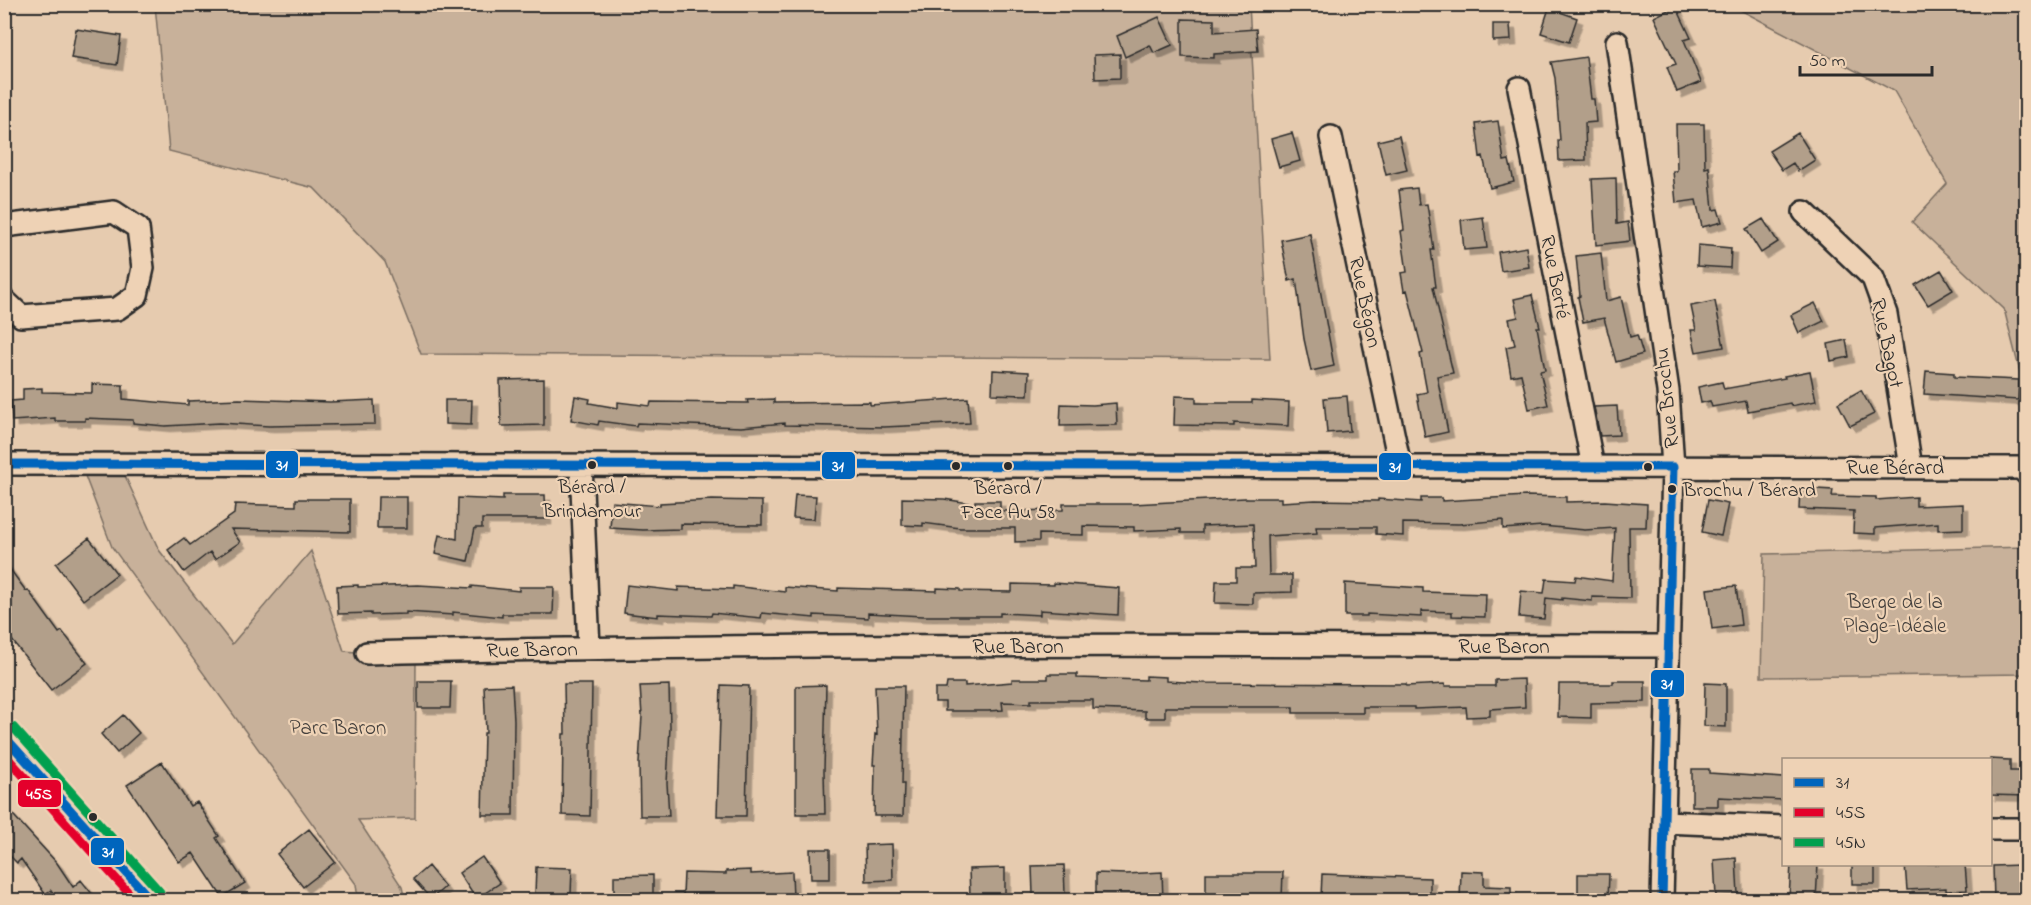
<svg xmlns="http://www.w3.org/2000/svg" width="2031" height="905" font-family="'Indie Flower',sans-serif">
<defs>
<filter id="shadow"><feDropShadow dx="5.5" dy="5.5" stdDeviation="0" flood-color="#0004"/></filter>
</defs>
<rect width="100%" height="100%" fill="#e6cbaf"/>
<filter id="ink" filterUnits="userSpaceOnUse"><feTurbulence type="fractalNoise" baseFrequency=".0167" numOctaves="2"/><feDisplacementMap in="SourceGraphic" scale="12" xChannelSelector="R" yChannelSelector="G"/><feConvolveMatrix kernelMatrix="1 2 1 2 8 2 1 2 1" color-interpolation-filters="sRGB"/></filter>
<g filter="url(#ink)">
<path fill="#c8b19a" stroke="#7a6e62" stroke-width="1.5" d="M155,5H1249L1270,359L421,354L385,262L314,188L169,151Z
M1731,5H2026V396L2004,309L1912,222L1947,184L1894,91Z
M121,467L159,550L232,644L311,551L344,651L416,657L415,818L358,820L402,887L405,900H358L356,884L112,547L82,468Z
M2026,547V674L1761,677L1764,554Z"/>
<path fill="#b29f8a" stroke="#2b2b2b" stroke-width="1.5" filter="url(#shadow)" d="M1676,6L1691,38L1684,40L1701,82L1677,92L1667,67L1676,64L1654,17Z
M1549,8L1577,18L1569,42L1541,33Z
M1159,17L1172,45L1154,53L1150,45L1125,57L1117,36Z
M1182,19L1214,20V32L1256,29L1258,51L1214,54V58L1182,57Z
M1493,24H1510L1511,40L1493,41Z
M76,29L121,36L117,65L71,58Z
M1120,54V78L1095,79L1094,55Z
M1586,57L1591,99H1594L1596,122L1585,123L1586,160L1559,161L1558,140H1560L1555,78L1551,62Z
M1498,121L1504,161L1509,160L1514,182L1490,188L1483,156L1480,157L1476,124Z
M1676,124H1704L1705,168L1709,167L1713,210L1718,209L1722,222L1702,227L1696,200L1676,203L1673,171H1677Z
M1292,133L1300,161L1279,167L1271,139Z
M1798,133L1815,160L1798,171L1793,163L1782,170L1769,151Z
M1399,136L1407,170L1386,175L1378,141Z
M1616,178L1617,224L1628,222L1630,241L1596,245L1592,179Z
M1417,188L1419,205L1427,204L1434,250H1431L1436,287H1433L1453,373L1437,376L1448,432L1425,437L1417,394L1427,392L1420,354L1423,353L1407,290L1404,291L1401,273L1407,272L1401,231L1404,230L1399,190Z
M1483,217L1487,248L1464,250L1461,220Z
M1763,219L1778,242L1761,253L1746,229Z
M1310,234L1334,366L1311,371L1304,339L1296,279L1289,281L1281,240Z
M1698,245L1731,248L1730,268L1697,266Z
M1526,247L1529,267L1501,271L1498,252Z
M1601,253L1606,301L1621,297L1630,337L1637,335L1643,354L1616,362L1604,318L1583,322L1578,297L1580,296L1576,256Z
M1941,270L1953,290L1928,305L1915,285Z
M1532,295L1540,327H1537L1545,370L1540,371L1548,405L1529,409L1521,374L1511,376L1506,347L1515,345L1509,319L1518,317L1514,299Z
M1715,301L1724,347L1696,352L1691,330H1696L1691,306Z
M1815,303L1824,321L1799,333L1791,315Z
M1846,340L1849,357L1831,361L1828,344Z
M993,370L1029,372L1028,395L992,394Z
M1810,371L1816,401L1791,406L1790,403L1748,411L1746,401L1712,407L1710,401L1701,403L1698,387L1722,382L1724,389L1785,378L1784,376Z
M1926,371L1954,373V377L2019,380L2018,400L1924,394Z
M544,379V425L501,426L500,380Z
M92,384L123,385V399L188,405V401L239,399L330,402L374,400L375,424L269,426L220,423L165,426L133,423V420L85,418V421H55V418L12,421L11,401L23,400V389L42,388V392L92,393Z
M1861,390L1874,414L1850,426L1838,403Z
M575,396L590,399L589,403L618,408V402L650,406L651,402L748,403L747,400L774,399V403L870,402V405L968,398L970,423L884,427L785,425V423L741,427L637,423L636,426L599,421L598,425L571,420Z
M1175,396L1196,397V403H1252V400L1289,402L1288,426L1234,423V426L1174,425Z
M1347,396L1350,431L1327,433L1324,398Z
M445,400H472L471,425L445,424Z
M1116,403L1117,425L1060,426L1061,404L1093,405Z
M1617,406L1619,435L1600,436L1594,407Z
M1800,488L1833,490L1832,496L1876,497V500L1916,497V506L1963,504V529L1938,530V523L1875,528V534L1853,533L1854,511L1799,509Z
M503,495H545L546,519H482V528H475L468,561L435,554L439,535L457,539L458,498L503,500Z
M795,495L816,496L814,519L793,518Z
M1526,496L1566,497V502L1605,501L1647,504L1646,527H1629L1630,598L1592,597V601L1562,598V600L1546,598L1544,619L1519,617L1521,591L1544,593L1546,579L1575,581L1576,576L1612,581L1615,528L1585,530L1542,526L1503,529V520L1459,524L1403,523V536L1376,534V527H1316L1317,533L1268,536L1269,575H1292V592L1253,593V604L1215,603L1216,581H1236V568H1255L1253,524L1202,526V533H1181V529L1134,531V527L1083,526V535L1039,534V541L1015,542V528H960L923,523V526L902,525V498L944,499L975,504V501H1000V511L1063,510V504H1133L1245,498H1281V502L1315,500L1378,501V499L1421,502V498H1442V501Z
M378,497H407V528H377Z
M296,499H350V532L231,529L240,542L215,559L210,552L184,572L168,550L184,538L190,545L234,514L235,504L296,506Z
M712,500L762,501V525L681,524V529L643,530L610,528L612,502L660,506V503Z
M1708,500L1728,504L1721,536L1702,532Z
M89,538L117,574L83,600L56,564Z
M4,561L26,591L28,590L59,633L62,631L87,663L51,690L4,630Z
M1054,583L1119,588L1118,615L1040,610V615L1000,613V616H922L868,613V618L814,615V618L762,613L761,618L712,613L711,616L658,614V617L624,613L627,585L678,591V587L733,589V586L785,592V587L838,591V588L937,591V588L960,589V591L1012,592V584L1054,585Z
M1345,583L1423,588V592L1486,594L1485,617L1452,616V612L1421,611V617L1367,614V616H1345Z
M358,585V587L418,585L472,588V586L519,591V587H554L553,614H502V617L453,612V615L406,612V614L371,615V613L338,614L337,586Z
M1736,586L1741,625L1712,629L1707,589Z
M1048,674H1077V678L1146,680V676L1166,677V681L1202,683L1406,684V686L1445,684V686H1495V680L1524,679L1525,707L1490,709V716L1467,717L1466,707L1414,709V707H1363V713H1293V707H1165V718H1145V711L1093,709V700H1031V703L1002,702L1003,710L988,711H945V702H935V689H946L947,683H965V686L1012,682V679H1048Z
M418,681H451L450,708H418Z
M1613,681H1645V702L1591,703V718L1558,717L1559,684H1613Z
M1705,683L1726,684V727L1704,726Z
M564,684H592L590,816L562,815L563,734H565Z
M512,685L514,720L513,815H482L484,733H486L484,686Z
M669,685L670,727L667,783L669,816H640L639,763L642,716L640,686Z
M721,685L749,686L746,816H717Z
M826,685L824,771L825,814H796V686Z
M875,686H904L902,784H904L903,816H874L875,765H873L875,734L877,735Z
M123,715L139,733L117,753L101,734Z
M1990,759L2010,760V771H2026V796L1990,795Z
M162,762L190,806L197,802L219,836L216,838L245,883L222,897L193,853L179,862L127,785Z
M1692,769H1709V773L1784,778V800L1718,797V806H1692Z
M4,805L57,863L73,887L81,880L97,900H57L58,899L51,890L45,894L21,859L17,863L4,850Z
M309,829L335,862L303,887L277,854Z
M892,844L893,880L866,881L865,845Z
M810,849H830V879H811Z
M482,857L500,883L476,899L459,873Z
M1736,858L1738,895L1716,897L1714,860Z
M1791,864H1818L1816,900L1789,899Z
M1852,864H1875V884H1852Z
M1905,864H1965L1967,890L1946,891V888L1907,890Z
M1064,865L1065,894L1033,895L1032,866Z
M2020,865L2021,871L2026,870V900H1994L1993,866Z
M428,866L445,887L431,899L413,879Z
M536,867L572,868L571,894H535Z
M1005,868V895L970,896L969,869Z
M751,870V874L792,872L793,898L773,899L772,894L714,896L683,895L684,873L726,874V871Z
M1461,871L1484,872V886L1511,887V900H1460Z
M1162,872L1163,900L1096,899V873L1126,874Z
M1254,872H1283L1282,898H1206V873H1254Z
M1322,874L1430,878V899L1384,900V898L1321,897Z
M1578,874H1609L1608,899H1578Z
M653,875V896H614V876Z"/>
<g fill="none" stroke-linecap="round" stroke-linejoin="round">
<g stroke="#2b2b2b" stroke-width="26">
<path id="minor" d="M1617,42L1668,391L1673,467L1662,900
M1519,88L1593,467
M1331,137L1400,466
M1804,212L1873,278L1886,314L1911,467
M4,226L114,212L138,228L143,268L137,295L117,309L21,316L4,300
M4,464L2021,468L2026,473
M581,465L589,648
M367,653C800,642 1235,646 1669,646
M4,735L151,900
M1664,822L1784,827
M1990,829H2026"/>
</g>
<use href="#minor" stroke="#eed2b5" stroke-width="21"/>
<g stroke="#eed2b5" stroke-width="14">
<path id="bus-1" d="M4,464L1673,467
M4,736L151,900
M1662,900L1673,467"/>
</g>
<g stroke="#eed2b5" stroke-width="14">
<path id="bus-2" d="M4,754L135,900"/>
</g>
<g stroke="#eed2b5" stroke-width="14">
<path id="bus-3" d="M13,727L160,892"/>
</g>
<use href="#bus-1" stroke="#0065bd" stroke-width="9"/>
<use href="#bus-2" stroke="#e4002b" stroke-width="9"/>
<use href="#bus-3" stroke="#02a04f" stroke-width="9"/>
</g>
</g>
<g fill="#2b2b2b" stroke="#eed2b5" stroke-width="2">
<circle cx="592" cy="465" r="5"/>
<circle cx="956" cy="466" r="5"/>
<circle cx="1008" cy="466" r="5"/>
<circle cx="1648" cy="467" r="5"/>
<circle cx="1672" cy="489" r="5"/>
<circle cx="93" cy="817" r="5"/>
</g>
<g text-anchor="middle" stroke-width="4.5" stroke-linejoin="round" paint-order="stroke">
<g font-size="20" fill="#2b2b2b" stroke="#eed2b5">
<text x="592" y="493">Bérard /<tspan x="592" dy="24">Brindamour</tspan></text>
<text x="1008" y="494">Bérard /<tspan x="1008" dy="24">Face Au 58</tspan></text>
<text x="1683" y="496" text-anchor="start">Brochu / Bérard</text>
</g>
<g font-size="21" fill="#2b2b2b" stroke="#eed2b5">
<text transform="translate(1556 277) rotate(79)" y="7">Rue Berté</text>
<text transform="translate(1366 302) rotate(78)" y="7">Rue Bégon</text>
<text transform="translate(1888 343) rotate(78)" y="7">Rue Bagot</text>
<text transform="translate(1666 398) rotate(-96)" y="7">Rue Brochu</text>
<text x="1895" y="474">Rue Bérard</text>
<text x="1018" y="653">Rue Baron</text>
<text x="1504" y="653">Rue Baron</text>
<text transform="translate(532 649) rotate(-1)" y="7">Rue Baron</text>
</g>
<g font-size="21" fill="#433f3c" stroke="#eed2b5">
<text x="1895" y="608">Berge de la<tspan x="1895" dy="24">Plage-Idéale</tspan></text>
<text x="338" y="734">Parc Baron</text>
</g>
</g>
<g stroke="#eed2b5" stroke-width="2">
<rect x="265" y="450" width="34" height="29" rx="6" fill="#0065bd"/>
<rect x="821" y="451" width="35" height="29" rx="6" fill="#0065bd"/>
<rect x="1378" y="452" width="34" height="29" rx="6" fill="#0065bd"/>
<rect x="1650" y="669" width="35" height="29" rx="6" fill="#0065bd"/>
<rect x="17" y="779" width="45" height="29" rx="6" fill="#e4002b"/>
<rect x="90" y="837" width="35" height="29" rx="6" fill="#0065bd"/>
</g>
<g font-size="16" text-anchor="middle" font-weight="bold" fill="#fff">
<text x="282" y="470">31</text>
<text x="838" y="471">31</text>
<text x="1395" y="472">31</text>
<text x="1667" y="689">31</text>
<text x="39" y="799">45S</text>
<text x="108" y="857">31</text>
</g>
<rect width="2031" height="905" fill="none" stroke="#eed2b5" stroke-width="24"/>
<rect x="12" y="12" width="2007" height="881" fill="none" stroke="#2b2b2b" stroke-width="2" filter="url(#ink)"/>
<rect x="1782" y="758" width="210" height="108" fill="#eed2b5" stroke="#a08f7e" stroke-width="1.5"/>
<rect x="1794" y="778" width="30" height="9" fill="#0065bd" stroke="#a08f7e" stroke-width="1.5"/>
<text x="1836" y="788" font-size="18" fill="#2b2b2b">31</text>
<rect x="1794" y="808" width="30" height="9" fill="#e4002b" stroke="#a08f7e" stroke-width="1.5"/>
<text x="1836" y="818" font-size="18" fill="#2b2b2b">45S</text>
<rect x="1794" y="838" width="30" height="9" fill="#02a04f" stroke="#a08f7e" stroke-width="1.5"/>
<text x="1836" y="848" font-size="18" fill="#2b2b2b">45N</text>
<path d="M1800 66v9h132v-9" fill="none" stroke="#2b2b2b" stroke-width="3"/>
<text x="1809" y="66" font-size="18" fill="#2b2b2b" stroke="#eed2b5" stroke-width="4.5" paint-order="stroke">50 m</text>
</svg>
